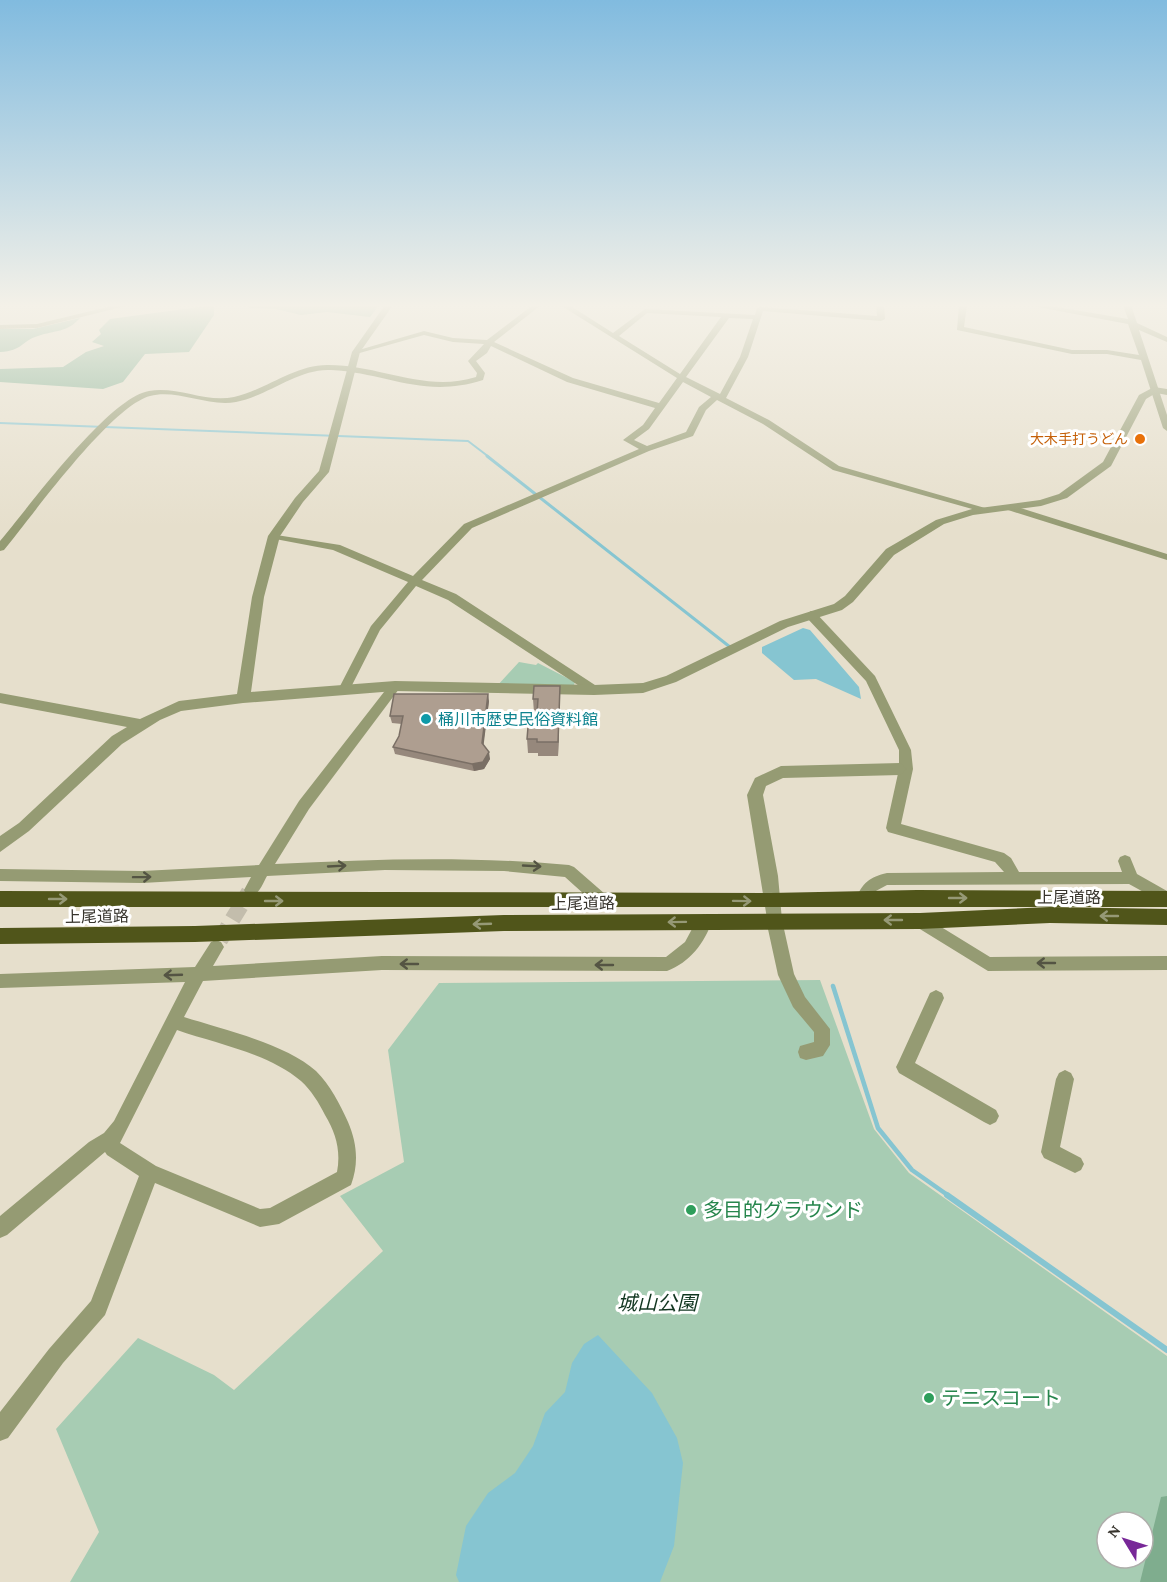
<svg xmlns="http://www.w3.org/2000/svg" width="1167" height="1582" font-family="'Crimson Pro','Noto Sans JP',serif">
<rect width="100%" height="100%" fill="#e6dfcc"/>
<path fill="#a7ccb3" fill-rule="evenodd" d="M519,662L536,665L538,663L575,682L574,685L497,686Z
M820,980L874,1129L909,1173L1167,1356V1582H70L99,1532L56,1429L138,1338L214,1375L234,1390L383,1251L340,1196L404,1162L388,1050L439,983ZM1107,1522H1143V1558H1107Z"/>
<path fill="#7fad8e" d="M214,305V315L189,352L145,354L123,382L103,389L0,382V369L63,367L86,352L104,346L92,342L101,334L99,330L110,319Z
M249,305H379L370,317L327,312L301,315L276,309L249,308Z
M80,318C67,333 55,330 38,336C21,341 23,351 0,352V329H33Z
M1167,1496V1582H1140L1161,1497Z"/>
<path fill="#86c5d1" d="M803,628L810,630L859,687L861,699L816,679L794,680L762,653V647Z
M598,1335L652,1393L677,1438L683,1463L674,1546L660,1582H459L456,1575L466,1526L488,1493L515,1473L533,1446L545,1413L565,1392L572,1363L584,1344Z"/>
<g fill="none" stroke-linecap="round" stroke-linejoin="round">
<path stroke="#86c5d1" stroke-width="2" d="M0,423L468,441L489,457"/>
<path stroke="#86c5d1" stroke-width="3" d="M487,456L730,647"/>
<path stroke="#86c5d1" stroke-width="4.5" d="M833,986L878,1128L912,1170L949,1196"/>
<path stroke="#86c5d1" stroke-width="6" d="M947,1195L1167,1350"/>
<path stroke="#c3bdac" stroke-width="16" stroke-dasharray="16 8" stroke-linecap="butt" d="M220,940L249,892"/>
<path fill="#959b73" fill-rule="evenodd" d="M116,305H130L37,328L0,329V325L37,324Z
M533,305H541L494,342L573,378L659,403L677,378L560,305H569L613,333L645,309L755,315L757,308L761,307L877,316L876,305H884L885,319L881,321L763,311L748,357L726,398L769,420L839,466L992,510L987,513L983,512L833,470L763,424L717,400L706,410L693,436L649,451L472,528L422,580L456,594L598,687L600,690L598,693H590L448,600L416,586L380,630L348,693H340L338,690L371,626L408,582L333,550L270,538V534L340,545L413,576L464,524L639,449L623,440L643,425L655,408L567,382L491,346L487,353L476,361L485,373L483,380C423,399 388,373 331,370C298,368 268,396 236,402C207,407 177,389 150,396C111,406 32,516 4,550L0,551V541C29,507 108,398 149,391C178,386 205,403 234,397C266,390 295,364 329,365C380,365 425,393 476,377L477,373L468,361L484,344L453,342L424,335L356,354L352,352L424,331L453,338L487,340ZM647,313L721,317L680,374L619,336ZM729,318L753,319L740,357L720,394L686,377ZM683,382L711,397L699,407L686,432L647,446L634,440L649,429Z
M959,305H967L964,327L1072,350H1107L1139,355L1128,324L1027,305H1045L1128,319L1123,305H1131L1137,323L1167,337V342L1139,330L1167,415V431L1163,428L1141,360L1107,354H1072L957,330Z
M1011,505L1167,554V560L1008,510V506Z
M811,611L815,612L875,676L911,750L913,769L901,824L1004,853L1011,858L1019,872H1122L1118,861L1120,857L1125,855L1130,857L1137,874L1167,891V905L1129,884L887,885L874,892L868,904L863,905L858,904L856,899C862,883 870,877 887,873L1004,872L995,862L888,832L886,828L899,769V750L866,681L807,618L805,615Z
M395,682L401,686L399,689L309,809L275,864C374,859 471,856 569,865L574,867L605,894L607,899L605,904L600,905L595,904L565,877L504,871L385,870L267,876C262,885 258,899 246,894L244,890L251,877L142,883L0,881V869L142,871L259,865L299,801L391,683Z
M774,913L779,915L782,920L794,974L805,997L830,1029V1045L823,1056L806,1060L800,1058L798,1052L800,1046L814,1042V1032L793,1007L778,975L766,920L769,915Z
M704,914L709,916L712,921C704,944 690,962 667,971L382,970L203,981L184,1017C222,1029 286,1044 316,1071C330,1085 340,1104 348,1122C357,1143 359,1163 351,1185L279,1224L260,1227L155,1183L105,1315L63,1363L8,1438L0,1441V1412L49,1349L91,1301L139,1176L107,1155L105,1152L7,1235L0,1238V1216L89,1142L104,1133L114,1121L185,982L0,988V974L195,967L211,942L216,940L221,942L224,947L213,966L382,956L666,957L685,942L699,916ZM177,1030C217,1044 268,1053 301,1081C311,1090 319,1103 325,1115C336,1133 341,1151 337,1172L270,1208L260,1209L156,1166L120,1143Z
M920,914L990,957L1167,956V970L988,971L915,926L912,921L915,916Z
M936,990L942,993L944,998L915,1063L996,1110L999,1116L996,1122L990,1125L984,1122L899,1073L896,1067L899,1061L930,993Z
M1065,1070L1071,1073L1074,1079L1060,1147L1081,1158L1084,1164L1081,1170L1075,1173L1044,1158L1041,1152L1056,1079L1059,1073Z"/>
<path fill="#959b73" fill-rule="evenodd" d="M385,305H393L360,352L329,472L303,502L280,536L264,597L251,692L395,681L594,685L643,683L666,676L780,621L834,604L845,596L886,549L936,520L972,509L1040,500L1059,494L1103,462L1139,395L1154,387L1167,389V395L1156,393L1146,399L1111,466L1067,498L1041,506L973,515L944,524L894,555L853,602L842,610L788,627L676,682L643,693L594,695L395,691L243,703L181,711L160,720L122,744L29,831L0,852V836L19,823L112,736L127,727L0,703V693L140,719L179,701L237,694L252,597L268,536L295,498L319,471L352,352Z
M900,763L907,769L900,775L783,778L766,786L763,795L778,876L782,920L780,925L774,927L768,925L747,795L755,778L781,766Z"/>
<path fill="#50551a" fill-rule="evenodd" d="M917,890L1167,891V907H0V891L770,893Z
M1050,907L1167,909V925L1050,923L920,929L504,931L195,942L0,944V928L195,926L504,915L920,913Z"/>
</g>
<path fill="#96887c" d="M533,699L560,700L558,756H538V753H528L527,739L536,727L537,713H534Z
M489,701L483,745L490,759L484,769L474,771L395,754L393,747L399,736L402,724L392,723L390,716Z"/>
<path fill="#7a6f65" d="M560,686V700L558,756V742Z
M488,694L489,701L483,750L482,743Z
M489,752L490,759L484,769L474,771L472,764Z"/>
<path fill="#ae9e90" stroke="#7a6f65" stroke-width="1.5" d="M534,686H560L558,742H537V739H527L528,727H536L538,699H533Z
M394,694H488L482,743L489,752L483,762L472,764L393,747L399,736L403,716H390Z"/>
<defs><path id="oneway-shaft" d="M-6 0H5M1.5-3L5.5 0L1.5 3" fill="none" stroke-width="1.6" stroke-linecap="round" stroke-linejoin="round" transform="scale(1.5)"/></defs>
<g stroke="#545443">
<use href="#oneway-shaft" transform="translate(337 866) rotate(-3)"/>
<use href="#oneway-shaft" transform="translate(532 866) rotate(3)"/>
<use href="#oneway-shaft" transform="translate(142 877) rotate(-1)"/>
<use href="#oneway-shaft" transform="translate(1046 963) rotate(-180)"/>
<use href="#oneway-shaft" transform="translate(409 964) rotate(-180)"/>
<use href="#oneway-shaft" transform="translate(604 965) rotate(-180)"/>
<use href="#oneway-shaft" transform="translate(173 975) rotate(178)"/>
</g>
<g stroke="#969976">
<use href="#oneway-shaft" transform="translate(958 898)"/>
<use href="#oneway-shaft" transform="translate(58 899)"/>
<use href="#oneway-shaft" transform="translate(274 901)"/>
<use href="#oneway-shaft" transform="translate(742 901) rotate(1)"/>
<use href="#oneway-shaft" transform="translate(1109 916) rotate(-180)"/>
<use href="#oneway-shaft" transform="translate(893 920) rotate(-180)"/>
<use href="#oneway-shaft" transform="translate(677 922) rotate(179)"/>
<use href="#oneway-shaft" transform="translate(482 924) rotate(178)"/>
</g>
<linearGradient id="sky" x2="0" y2="1"><stop stop-color="#81bbdf"/><stop offset="0.58" stop-color="#f4f1e8"/><stop offset="1" stop-color="#f4f1e8" stop-opacity="0"/></linearGradient>
<rect width="1167" height="527" fill="url(#sky)"/>
<circle fill="#e8710a" stroke="#fff" stroke-width="2" cx="1140" cy="439" r="6"/>
<circle fill="#0f9aa8" stroke="#fff" stroke-width="2" cx="426" cy="719" r="6"/>
<g fill="#2e9e5b" stroke="#fff" stroke-width="2">
<circle cx="691" cy="1210" r="6"/>
<circle cx="929" cy="1398" r="6"/>
</g>
<g text-anchor="middle" stroke-width="6" stroke-linejoin="round" paint-order="stroke">
<g font-size="14" fill="#c56008" stroke="#fff" text-anchor="end">
<text x="1128" y="444">大木手打うどん</text>
</g>
<g font-size="16" fill="#0d838f" stroke="#fff" text-anchor="start">
<text x="438" y="725">桶川市歴史民俗資料館</text>
</g>
<g font-size="16" fill="#38352e" stroke="#fff">
<text x="1069" y="903">上尾道路</text>
<text transform="translate(583 903) rotate(-1)" y="6">上尾道路</text>
<text transform="translate(97 916) rotate(-1)" y="6">上尾道路</text>
</g>
<g font-size="20" fill="#27864d" stroke="#fff" text-anchor="start">
<text x="703" y="1217">多目的グラウンド</text>
<text x="941" y="1405">テニスコート</text>
</g>
<g font-size="20" font-style="italic" fill="#10351f" stroke="#fff">
<text x="657" y="1310">城山公園</text>
</g>
</g>
<g transform="translate(1125 1540) rotate(308)"><circle r="28" fill="#ffffff" stroke="#afaeab" stroke-width="1.5"/>
<path d="M0-4.5L10 22L0 15L-10 22Z" fill="#782898"/>
<text y="-9" font-size="16" font-weight="bold" text-anchor="middle" fill="#38352e">N</text>
</g>
</svg>
